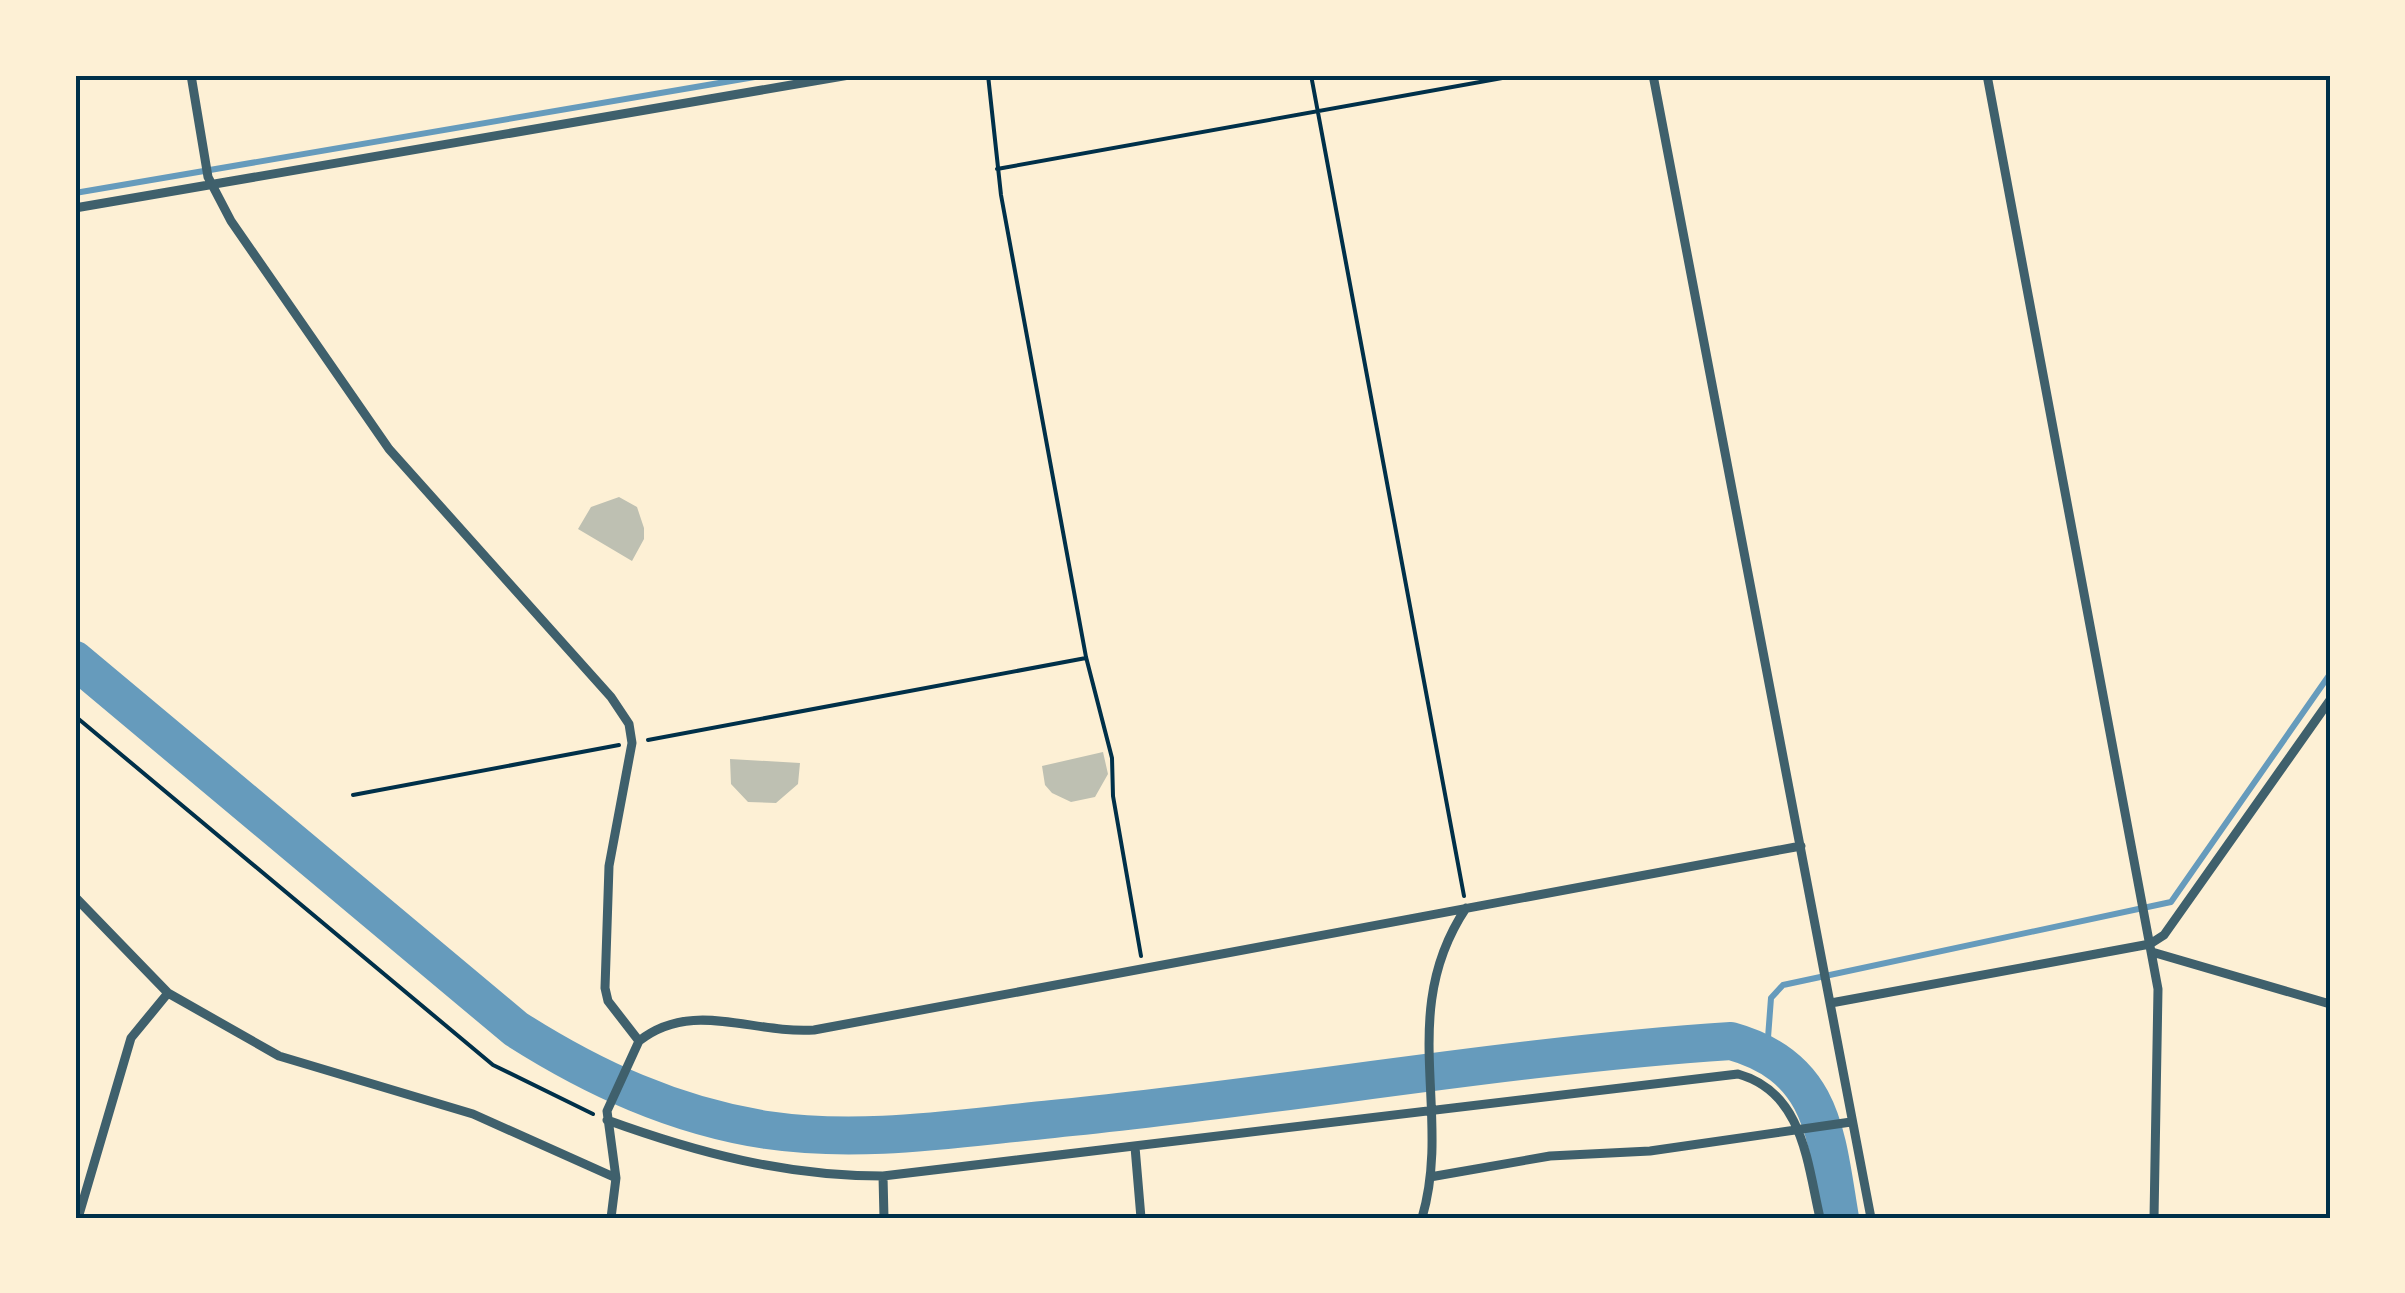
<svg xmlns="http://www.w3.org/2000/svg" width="2405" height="1293" font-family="Jost,sans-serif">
<rect width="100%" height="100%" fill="#fdf0d5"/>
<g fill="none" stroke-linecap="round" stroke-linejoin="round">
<path stroke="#669bbc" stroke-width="6" d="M75,193L766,75
M1767,1051L1771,998L1783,985L2171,902L2330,674"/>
<path stroke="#669bbc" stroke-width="38" d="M75,660L516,1029C593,1078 675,1116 767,1130C862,1144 958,1128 1053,1119C1280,1097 1503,1056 1731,1041C1824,1067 1826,1135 1840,1218"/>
</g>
<path fill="#bec0b2" d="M619,497L637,507L644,528V539L632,561L578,529L591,507Z
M1103,752L1108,774L1095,797L1071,802L1052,793L1045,785L1042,766Z
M730,759L800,763L798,784L776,803L748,802L731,784Z"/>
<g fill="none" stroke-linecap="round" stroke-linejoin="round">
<path stroke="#003049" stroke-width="4" d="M988,75L1001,195L1086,657L1112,758L1113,796L1141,956
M1311,75L1464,896
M997,169L1519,75
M75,716L493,1065L593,1114
M648,740L1086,658
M353,795L619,745"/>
<path stroke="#3f606c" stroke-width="9" d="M191,75L208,177L231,221L389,449L611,697L629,724L632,743L609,866L605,988L608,1001L639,1041L607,1111L616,1178L611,1218
M1653,75L1871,1218
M1987,75L2158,989L2154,1218
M75,208L849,75
M75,897L168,993L279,1056L473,1114L616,1178
M2152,952L2330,1004
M1831,1003L2150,944L2164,935L2330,700
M639,1041C692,999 752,1034 814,1030L1801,846
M607,1120C698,1153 785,1176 883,1176L1738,1074C1803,1092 1807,1162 1820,1218
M1135,1147L1141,1218
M883,1176L884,1218
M1430,1177L1550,1156L1650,1151L1851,1122
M78,1218L131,1038L168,993
M1422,1218C1453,1112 1396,1013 1466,908"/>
</g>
<rect width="2405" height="1293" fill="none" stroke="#fdf0d5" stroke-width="155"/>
<rect x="78" y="78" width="2250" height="1138" fill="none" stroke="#003049" stroke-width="4"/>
</svg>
